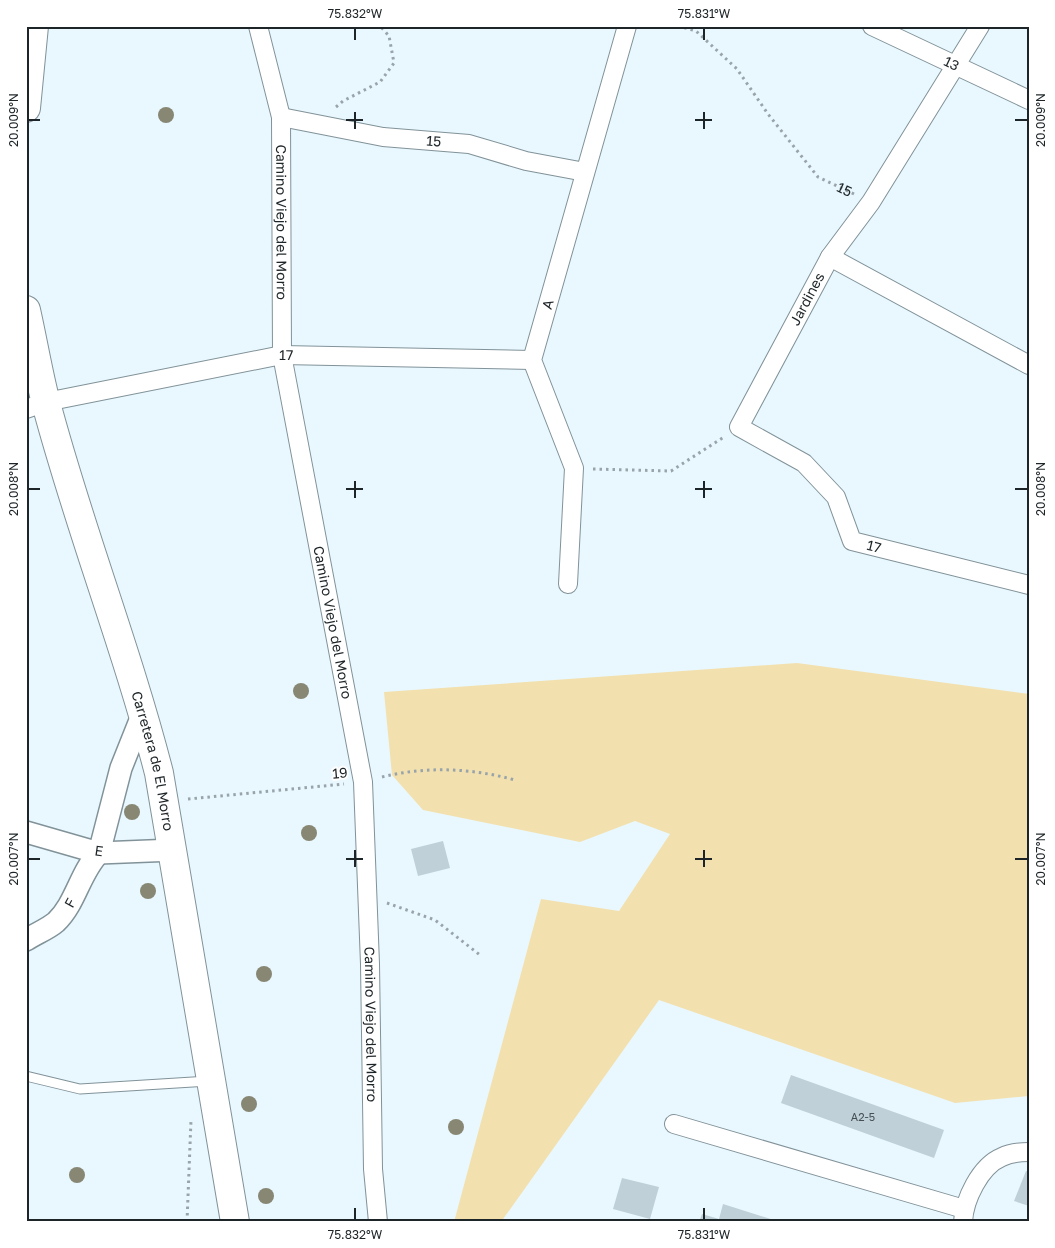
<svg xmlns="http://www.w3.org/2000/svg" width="1055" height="1248" font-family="'Golos Text',sans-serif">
<rect width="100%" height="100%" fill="#e9f8fe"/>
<path fill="#f3e0af" d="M797,663L1029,694V1096L955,1103L659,1000L501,1222H454L541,899L619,911L670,834L635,821L580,842L423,810L392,775L384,692Z"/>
<path fill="#bfd0d8" d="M443,841L450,868L418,876L411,849Z
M791,1075L944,1130L934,1158L781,1103Z
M1026,1171L1029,1172V1206L1014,1201Z
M622,1178L659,1187L650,1219L613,1209Z
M723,1204L777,1221V1222H699L702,1214L719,1219Z"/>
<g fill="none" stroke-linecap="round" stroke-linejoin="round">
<g stroke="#819299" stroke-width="11">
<path id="service" d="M26,1076L80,1089L209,1081"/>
</g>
<g stroke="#819299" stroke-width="20">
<g id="minor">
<path id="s2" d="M258,26L281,117L282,355L363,782L370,964L373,1169L378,1222"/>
<path id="s3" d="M872,26L1029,100"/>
<path id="s4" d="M980,26L871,202L830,257L739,427L804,463L836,497L852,541L1029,585"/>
<path id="s5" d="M281,117L383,137L469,144L526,161L585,172"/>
<path d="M830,257L1029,365"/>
<path id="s6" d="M26,409L46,402L282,355L532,360"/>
<path id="s7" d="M568,584L574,468L532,360L627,26"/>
<path d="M674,1124L964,1209"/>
<path d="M963,1222C964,1200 980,1166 1002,1157C1010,1153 1020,1152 1029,1152"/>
</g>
</g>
<g stroke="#819299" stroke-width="24">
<g id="tertiary">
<path d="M26,832L99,853L174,850"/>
<path d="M99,853L121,768L143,713"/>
<path id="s8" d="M26,940C35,934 48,929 56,922C76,903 80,872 99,853"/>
</g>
</g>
<g stroke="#819299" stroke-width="30">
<g id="primary">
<path d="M26,108L34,26"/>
<path id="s9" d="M26,310C33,341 38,372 46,403C79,528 127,648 159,773L235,1222"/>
</g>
</g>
<g stroke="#98a4a9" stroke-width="3" stroke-dasharray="2.5 4" stroke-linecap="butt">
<path id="s1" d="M678,26L696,31L737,69L768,114L818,177L854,194"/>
<path d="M336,107L343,101L380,82L394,63L389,36L380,26"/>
<path d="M593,469L671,471L724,437"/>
<path d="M382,777C427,766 471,768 515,780"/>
<path d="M188,799L344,784"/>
<path d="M387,903L435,920L480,955"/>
<path d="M187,1222L191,1120"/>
</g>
<use href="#service" stroke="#fff" stroke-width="9"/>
<use href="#minor" stroke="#fff" stroke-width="18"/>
<use href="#tertiary" stroke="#fff" stroke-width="21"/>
<use href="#primary" stroke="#fff" stroke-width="28"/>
</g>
<g fill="#878774">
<circle cx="166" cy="115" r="8"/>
<circle cx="301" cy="691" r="8"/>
<circle cx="132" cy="812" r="8"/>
<circle cx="309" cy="833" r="8"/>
<circle cx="148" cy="891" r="8"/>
<circle cx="264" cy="974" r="8"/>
<circle cx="249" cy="1104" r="8"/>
<circle cx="456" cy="1127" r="8"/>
<circle cx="77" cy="1175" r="8"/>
<circle cx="266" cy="1196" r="8"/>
</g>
<path fill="none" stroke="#1e2528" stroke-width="2" d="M355,28V40M704,28V40M355,112V129M704,112V129M28,120H40M346,120H363M695,120H712M1015,120H1028M355,481V498M704,481V498M28,489H40M346,489H363M695,489H712M1015,489H1028M355,850V867M704,850V867M28,859H40M346,859H363M695,859H712M1015,859H1028M355,1208V1220M704,1208V1220"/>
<g text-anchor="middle" stroke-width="4" stroke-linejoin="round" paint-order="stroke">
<g font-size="11" fill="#465054">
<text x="863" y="1121">A2-5</text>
</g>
<g font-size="14" fill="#1e2528" stroke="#fff">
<text dy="5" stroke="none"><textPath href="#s3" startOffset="88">13</textPath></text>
<text dy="5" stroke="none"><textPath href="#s5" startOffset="155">15</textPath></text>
<text dy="5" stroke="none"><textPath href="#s1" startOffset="239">15</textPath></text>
<text dy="5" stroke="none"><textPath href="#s2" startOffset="199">Camino Viejo del Morro</textPath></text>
<text transform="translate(807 299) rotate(-62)" y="5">Jardines</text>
<text dy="5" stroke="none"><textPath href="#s7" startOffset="290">A</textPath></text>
<text dy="5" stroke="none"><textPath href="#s6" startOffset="266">17</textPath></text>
<text dy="5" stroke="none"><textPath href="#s4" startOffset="659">17</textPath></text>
<text dy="5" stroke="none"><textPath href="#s2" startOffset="604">Camino Viejo del Morro</textPath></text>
<text dy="5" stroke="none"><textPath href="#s9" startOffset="469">Carretera de El Morro</textPath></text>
<text transform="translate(340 773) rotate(-5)" y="5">19</text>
<text transform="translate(99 851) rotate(8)" y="5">E</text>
<text dy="5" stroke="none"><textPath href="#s8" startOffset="59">F</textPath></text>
<text dy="5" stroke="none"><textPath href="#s2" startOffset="1009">Camino Viejo del Morro</textPath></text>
</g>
</g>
<rect width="1055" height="1248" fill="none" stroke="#ffffff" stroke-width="55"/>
<rect x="28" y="28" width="1000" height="1192" fill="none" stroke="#1e2528" stroke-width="2"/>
<g font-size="12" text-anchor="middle" fill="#1e2528">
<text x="355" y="18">75.832°W</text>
<text x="704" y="18">75.831°W</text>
<text transform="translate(14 120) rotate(-90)" y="4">20.009°N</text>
<text transform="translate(1041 120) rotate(-90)" y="4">20.009°N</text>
<text transform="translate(14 489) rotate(-90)" y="4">20.008°N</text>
<text transform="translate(1041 489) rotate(-90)" y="4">20.008°N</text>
<text transform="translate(14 859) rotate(-90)" y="4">20.007°N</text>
<text transform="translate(1041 859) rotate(-90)" y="4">20.007°N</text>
<text x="355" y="1239">75.832°W</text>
<text x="704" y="1239">75.831°W</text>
</g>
</svg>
